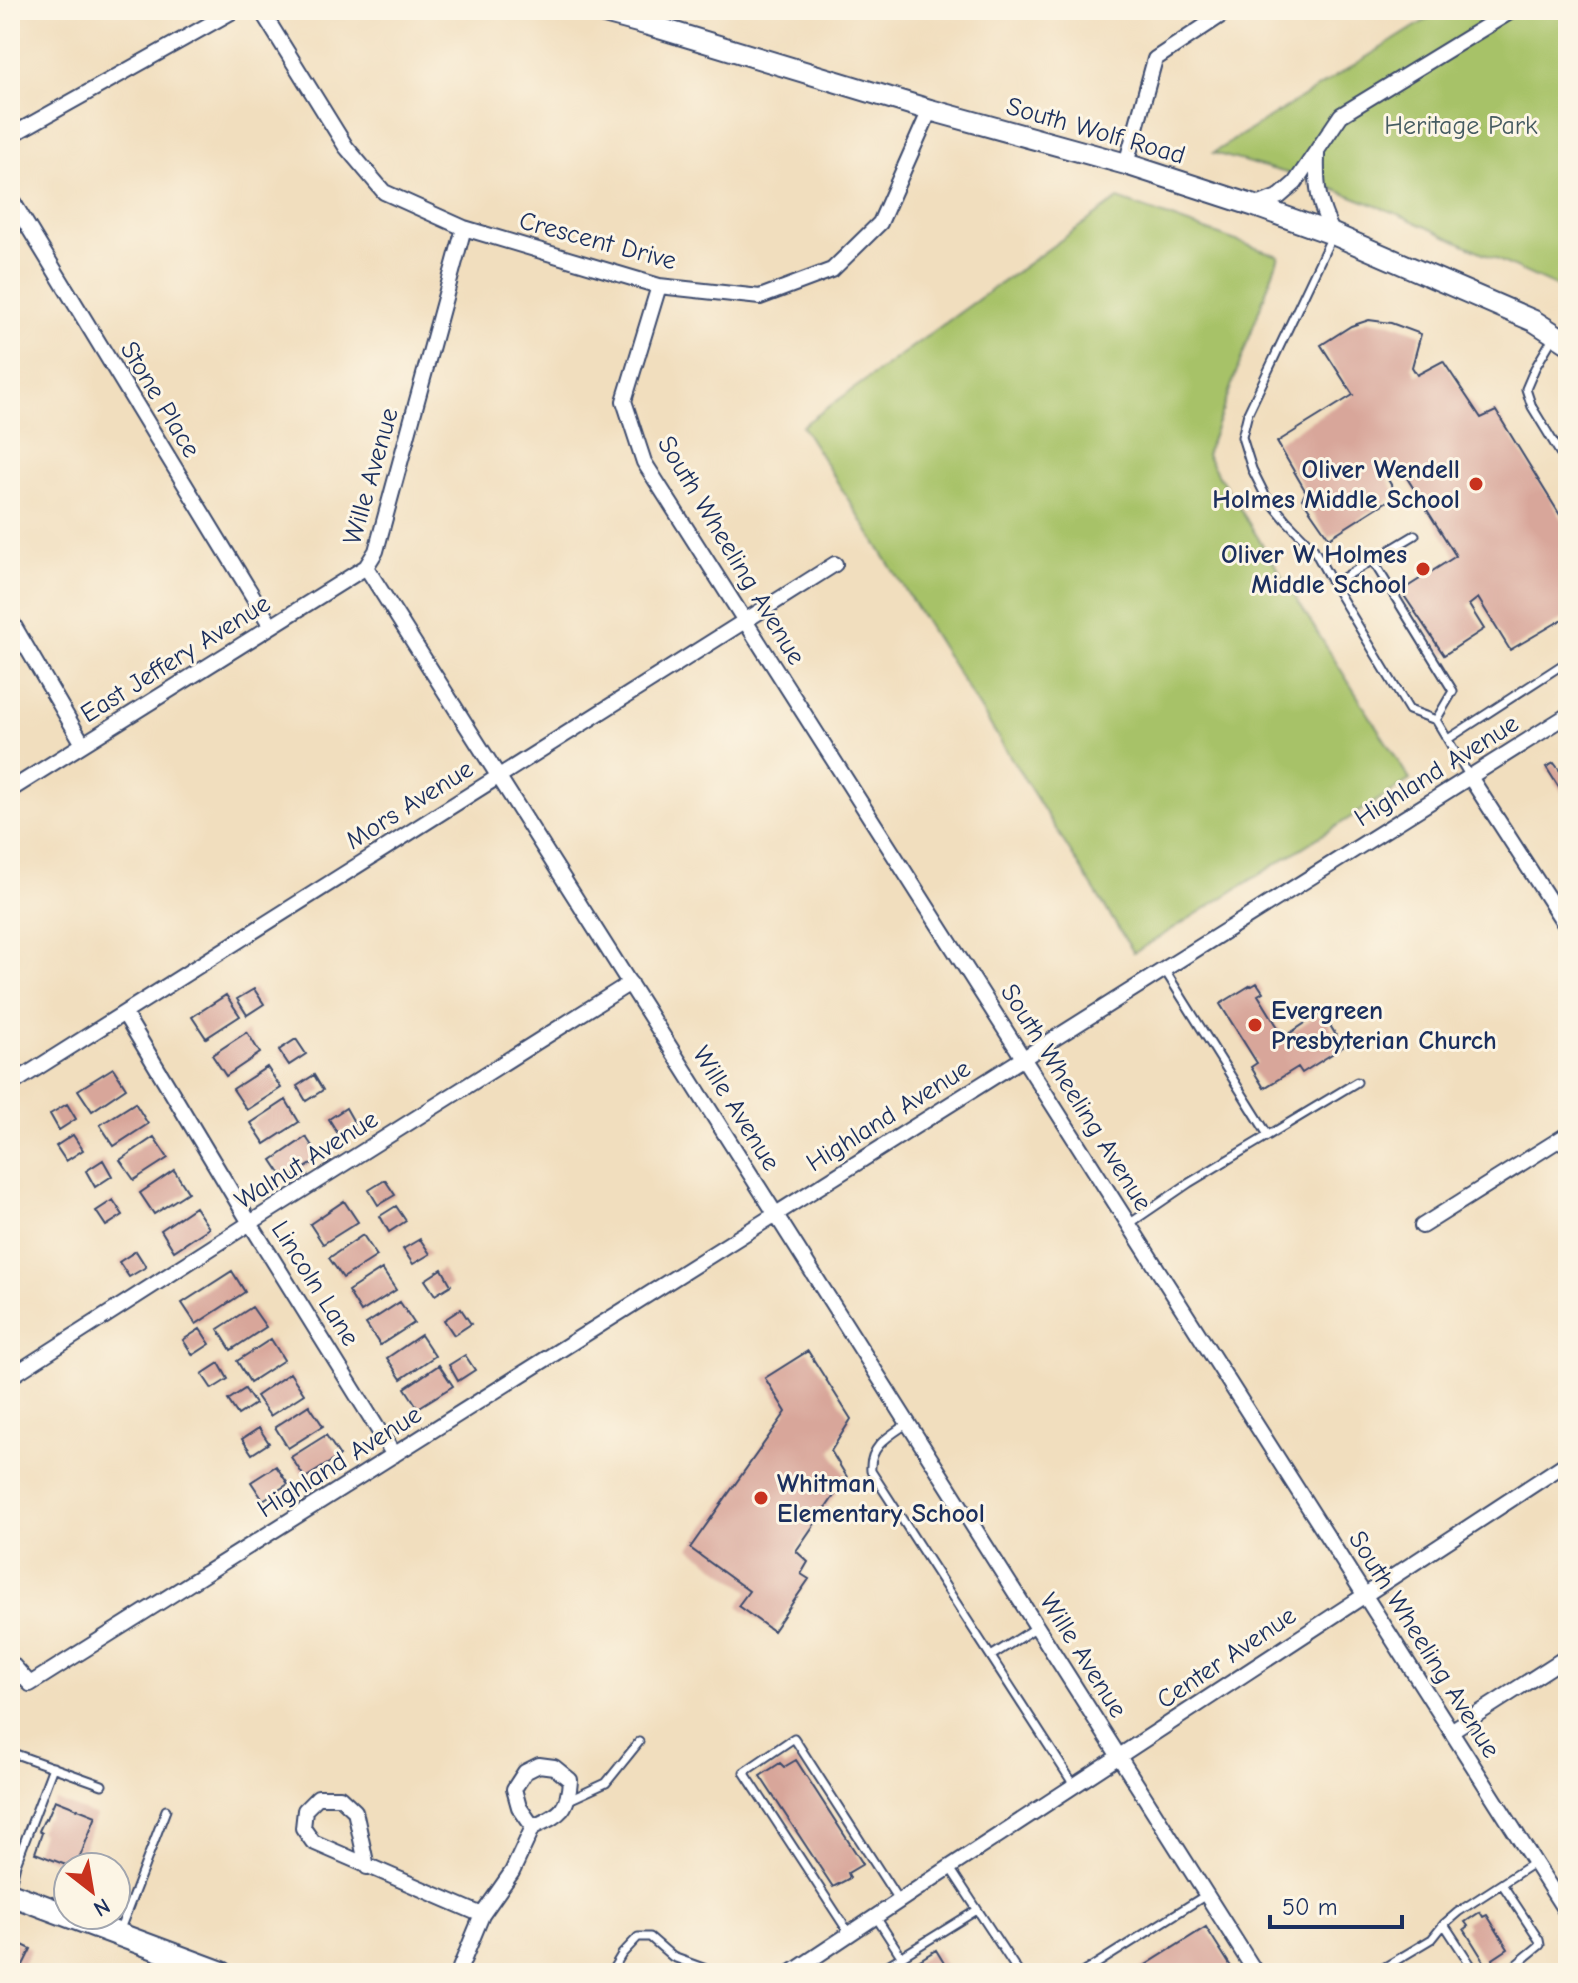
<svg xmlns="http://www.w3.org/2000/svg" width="1578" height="1983" font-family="'Comic Neue',sans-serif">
<rect width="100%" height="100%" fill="#fcf5e5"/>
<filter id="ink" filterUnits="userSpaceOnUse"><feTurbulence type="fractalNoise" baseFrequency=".0125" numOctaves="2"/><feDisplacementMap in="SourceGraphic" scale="16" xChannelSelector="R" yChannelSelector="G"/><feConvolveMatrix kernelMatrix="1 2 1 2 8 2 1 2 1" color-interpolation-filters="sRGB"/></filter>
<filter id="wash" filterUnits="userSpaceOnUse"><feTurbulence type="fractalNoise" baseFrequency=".006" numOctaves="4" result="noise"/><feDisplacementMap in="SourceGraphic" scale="32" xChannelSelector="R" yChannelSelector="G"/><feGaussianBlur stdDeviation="1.8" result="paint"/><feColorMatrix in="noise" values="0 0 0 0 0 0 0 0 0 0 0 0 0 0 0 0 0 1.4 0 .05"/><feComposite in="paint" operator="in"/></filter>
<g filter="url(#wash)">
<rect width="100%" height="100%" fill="#f1debe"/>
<path fill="#a7c268" stroke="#617863" stroke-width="2" d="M1442,10H1568V292L1400,215L1305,178L1213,153Z
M1118,199L1279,256L1206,455L1410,780L1134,953L802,426Z"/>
<g id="blocks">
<path fill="#d8a69a" d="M1369,320L1391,323L1421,334L1412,367L1417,375L1443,361L1481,418L1496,411L1568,528V616L1510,650L1478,598L1469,605L1484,629L1444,655L1401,591L1456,556L1400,467L1386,476L1397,495L1329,538L1302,499L1306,492L1277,442L1353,395L1321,345L1351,326Z
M1554,763L1560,771L1568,766V802L1546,767Z
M1257,983L1263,992L1258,995L1284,1037L1322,1012L1343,1047L1302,1073L1298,1067L1264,1088L1251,1067L1257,1063L1220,1004L1251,985L1252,986Z
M254,989L264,1004L247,1015L237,999Z
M226,995L240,1016L206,1038L192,1017Z
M247,1032L260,1053L226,1076L212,1055Z
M296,1039L306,1054L289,1065L279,1050Z
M267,1067L281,1088L247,1110L233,1089Z
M113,1068L126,1088L92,1111L78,1090Z
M314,1075L323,1090L306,1101L297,1086Z
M286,1100L299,1122L265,1144L251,1123Z
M135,1103L148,1124L114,1146L100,1125Z
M67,1104L76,1119L59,1130L50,1114Z
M346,1108L355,1124L338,1134L329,1119Z
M73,1135L83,1150L66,1161L56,1146Z
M154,1137L168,1158L134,1180L120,1160Z
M306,1137L320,1158L286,1181L272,1160Z
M103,1160L112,1176L95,1187L86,1171Z
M174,1170L188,1192L154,1214L140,1193Z
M385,1180L395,1195L378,1205L369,1190Z
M113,1200L123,1215L106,1226L96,1211Z
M344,1201L358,1222L323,1244L310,1224Z
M396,1206L406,1221L389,1232L380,1216Z
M195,1207L209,1228L174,1251L161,1230Z
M363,1235L377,1256L343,1278L329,1258Z
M420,1239L430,1254L413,1264L403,1249Z
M136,1251L146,1267L129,1277L119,1262Z
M382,1269L396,1290L361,1312L348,1291Z
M442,1269L451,1285L435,1295L425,1280Z
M232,1271L245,1292L196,1324L182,1303Z
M400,1302L414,1323L380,1345L366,1324Z
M252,1307L266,1327L231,1350L218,1329Z
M461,1309L471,1324L454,1335L444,1320Z
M200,1329L210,1344L193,1355L183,1340Z
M421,1335L435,1356L401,1379L387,1358Z
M271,1339L284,1360L250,1382L237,1361Z
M808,1351L851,1419L831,1451L847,1477L796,1551L808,1562L801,1574L809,1579L773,1631L738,1606L749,1591L690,1548L786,1412L765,1378Z
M465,1355L475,1370L458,1381L449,1365Z
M219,1363L228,1379L212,1389L202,1374Z
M439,1365L453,1386L418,1408L405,1388Z
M290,1373L304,1394L270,1416L256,1396Z
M245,1389L255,1404L238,1415L228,1400Z
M309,1405L323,1426L288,1448L275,1427Z
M259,1428L269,1443L252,1454L242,1439Z
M326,1435L340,1456L305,1478L291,1457Z
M276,1466L288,1484L263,1500L251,1482Z
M796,1760L863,1864L848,1873L850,1878L833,1887L760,1776L780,1763L784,1767Z
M55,1800L96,1816L76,1867H71L35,1853L42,1833L39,1831L45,1818L47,1819Z
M1480,1912L1483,1917L1487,1915L1508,1949L1493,1959L1494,1962L1487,1966L1464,1929L1468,1926L1465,1922Z
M1206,1927L1235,1973H1133Z
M10,1939L31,1949L19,1973H10Z
M936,1950L950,1973H899Z"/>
</g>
</g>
<g filter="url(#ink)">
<use href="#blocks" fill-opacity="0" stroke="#3b496c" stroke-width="2"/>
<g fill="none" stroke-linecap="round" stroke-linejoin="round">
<g stroke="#3b496c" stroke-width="11">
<path id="service" d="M1332,236L1248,413L1242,437L1252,469L1265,495L1286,520L1313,548L1333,584L1409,710L1436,720L1470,777
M1554,336L1535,368L1526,389L1532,407L1568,466
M1373,561L1453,691L1436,720
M1333,584L1415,535
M1448,739L1568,661
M1164,969L1268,1135
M1129,1224L1189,1183L1357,1082
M908,1423C889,1436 869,1446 871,1471L1074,1785
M991,1656L1037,1627
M10,1752L102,1785
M569,1800L606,1783L639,1742
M950,1868L1019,1973
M1502,1884L1539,1940L1540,1945L1506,1973
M10,1890L16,1864L53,1767
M876,1917L901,1956
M1444,1924L1476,1973
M119,1932L166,1810
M849,1933L744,1772L794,1738L899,1901
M164,1973L171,1957
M618,1973L613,1969L622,1954L638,1937H650L673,1957L717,1973
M875,1973L977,1910
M1082,1973L1206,1895
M1375,1973L1432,1939L1444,1924L1458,1912L1535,1862"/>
</g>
<g stroke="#3b496c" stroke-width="18">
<path id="minor" d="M261,10L346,147L384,192L464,228L659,286L760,297L832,270L880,223L930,110
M10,136L235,10
M1317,154C1316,189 1318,202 1333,234
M1126,164L1155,59L1229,10
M10,197L271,626
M1255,206L1280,196L1295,183L1341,115L1513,10
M659,286L624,401L644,462L1568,1915
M366,567L1256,1973
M10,619L83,744
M1470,777L1568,929
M10,790L366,567L376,551L464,228
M124,1013L250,1223L394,1455
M10,1085L835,564
M1422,1226L1568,1134
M10,1377L250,1223L630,983
M10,1662L30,1684L1568,715
M1451,1731L1568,1656
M539,1765L554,1767L570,1780C568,1812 560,1814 533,1827L519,1807L514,1789L525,1772Z
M367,1867L355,1811L340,1797H318L305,1810L303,1828L313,1842L482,1915
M458,1973L482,1915L512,1872L533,1827
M791,1973L950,1867L1568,1462"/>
</g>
<g stroke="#3b496c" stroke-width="24">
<path id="secondary" d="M593,10L649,25L930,110L1126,164L1255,206L1333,234L1534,321L1568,343"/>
</g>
<g stroke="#3b496c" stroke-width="26">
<path id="primary" d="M10,1894L222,1973"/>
</g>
<use href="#service" stroke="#fff" stroke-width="7"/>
<use href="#minor" stroke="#fff" stroke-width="14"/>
<use href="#secondary" stroke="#fff" stroke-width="20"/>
<use href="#primary" stroke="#fff" stroke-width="22"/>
</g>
</g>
<g fill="#c8321e" stroke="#fcf5e5" stroke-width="3">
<circle cx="1476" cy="484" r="8"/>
<circle cx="1423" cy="569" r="8"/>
<circle cx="1255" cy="1025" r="8"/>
<circle cx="761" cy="1498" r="8"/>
</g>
<g text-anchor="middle" stroke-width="6" stroke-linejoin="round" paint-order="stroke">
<g font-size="26" fill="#455b61" stroke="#fcf5e5">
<text x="1461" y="134">Heritage Park</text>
</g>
<g font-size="26" fill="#1b2f5e" stroke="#fcf5e5">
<text transform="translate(1096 130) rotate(16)" y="9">South Wolf Road</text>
<text transform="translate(598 240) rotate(15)" y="9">Crescent Drive</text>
<text transform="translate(161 399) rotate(59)" y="9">Stone Place</text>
<text transform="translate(370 476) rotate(-74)" y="9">Wille Avenue</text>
<text transform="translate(732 550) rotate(59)" y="9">South Wheeling Avenue</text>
<text transform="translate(175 658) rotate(-32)" y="9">East Jeffery Avenue</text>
<text transform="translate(1436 770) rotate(-32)" y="9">Highland Avenue</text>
<text transform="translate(409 804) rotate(-32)" y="9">Mors Avenue</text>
<text transform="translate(1077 1097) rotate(58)" y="9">South Wheeling Avenue</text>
<text transform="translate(737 1108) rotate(58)" y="9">Wille Avenue</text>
<text transform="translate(888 1115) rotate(-32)" y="9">Highland Avenue</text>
<text transform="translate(306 1159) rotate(-32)" y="9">Walnut Avenue</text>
<text transform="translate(316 1283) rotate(58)" y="9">Lincoln Lane</text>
<text transform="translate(339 1461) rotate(-32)" y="9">Highland Avenue</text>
<text transform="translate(1425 1644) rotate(58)" y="9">South Wheeling Avenue</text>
<text transform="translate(1084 1655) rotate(58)" y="9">Wille Avenue</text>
<text transform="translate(1226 1657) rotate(-34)" y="9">Center Avenue</text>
</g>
<g font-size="26" font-weight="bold" fill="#1b2f5e" stroke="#fcf5e5" text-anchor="end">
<text x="1460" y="478">Oliver Wendell<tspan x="1460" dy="30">Holmes Middle School</tspan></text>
<text x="1407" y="563">Oliver W Holmes<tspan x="1407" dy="30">Middle School</tspan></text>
<text x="1271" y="1019" text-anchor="start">Evergreen<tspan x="1271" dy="30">Presbyterian Church</tspan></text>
<text x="777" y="1492" text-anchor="start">Whitman<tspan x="777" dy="30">Elementary School</tspan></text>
</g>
</g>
<rect width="1578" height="1983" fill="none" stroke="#fcf5e5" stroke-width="40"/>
<g transform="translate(92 1891) rotate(149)"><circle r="38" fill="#fcf5e5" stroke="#a2a6af" stroke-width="2"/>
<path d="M0-6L14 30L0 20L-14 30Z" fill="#c8321e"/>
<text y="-12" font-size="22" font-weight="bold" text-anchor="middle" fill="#1b2f5e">N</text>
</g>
<path d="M1270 1915v12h132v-12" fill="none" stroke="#1b2f5e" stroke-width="4"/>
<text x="1282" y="1915" font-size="24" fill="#1b2f5e" stroke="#fcf5e5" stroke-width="6" paint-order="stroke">50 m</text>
</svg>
